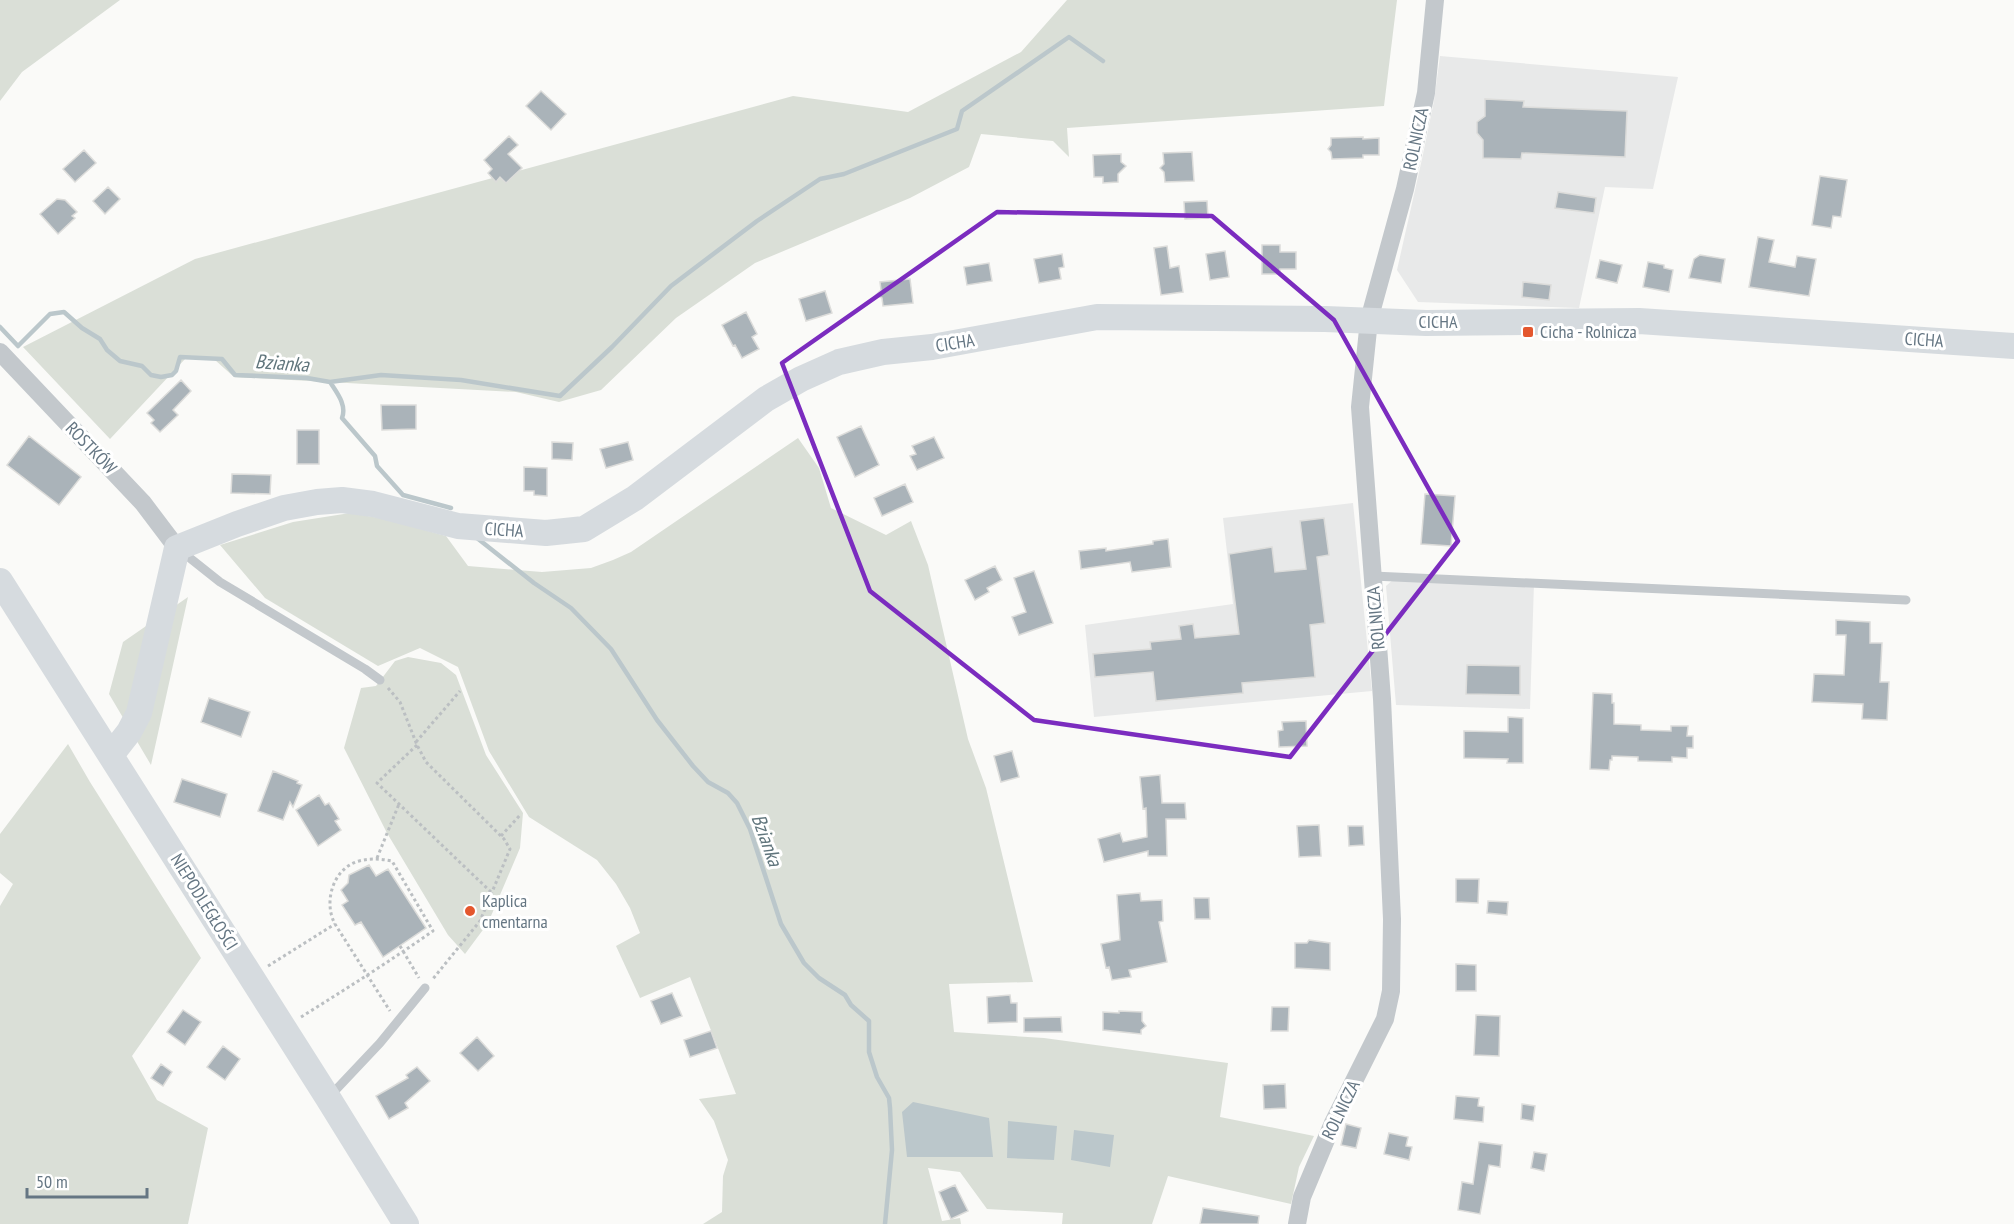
<svg xmlns="http://www.w3.org/2000/svg" width="2014" height="1224" font-family="'PT Sans Narrow',sans-serif">
<rect width="100%" height="100%" fill="#fafaf8"/>
<path fill="#e8e9e9" d="M1440,56L1678,77L1653,189L1605,187L1579,308L1418,302L1397,270L1422,159L1434,101Z
M1353,503L1372,691L1094,717L1085,625L1233,604L1223,518Z
M1395,578L1534,583L1530,709L1396,705L1386,586Z"/>
<path fill="#dadfd7" d="M0,0H120L22,72L0,101Z
M1067,0H1397L1384,106L1067,128L1069,157L1053,141L981,134L969,167L910,198L755,263L676,318L601,390L559,402L516,392L234,377L215,360L186,358L110,439L23,347L195,259L793,96L908,112L1021,52Z
M798,438L819,468L831,508L886,535L911,521L928,565L968,739L986,788L1033,982L949,984L954,1032L1044,1038L1228,1063L1220,1117L1314,1136L1299,1167L1291,1204L1168,1176L1152,1224H1062L1063,1213L987,1209L960,1172L928,1168L942,1221L960,1218L961,1224H703L722,1212L723,1176L728,1160L714,1121L699,1099L736,1094L690,977L640,998L616,946L640,933L630,908L616,884L597,860L529,817L489,751L458,667L420,648L378,666L265,598L220,545L293,522L350,513L385,519L446,536L468,566L542,572L591,568L613,560L631,552Z
M188,597L151,765L109,694L123,642Z
M408,657L441,663L456,675L486,755L523,813L520,848L488,923L465,954L448,935L387,833L344,748L361,688L376,686L395,661Z
M68,744L90,782L201,958L132,1056L157,1100L208,1128L188,1224H0V906L13,884L0,873V834Z"/>
<path fill="#bbc7cb" d="M913,1102L989,1118L993,1157H907L902,1112Z
M1008,1121L1057,1126L1054,1160L1007,1158Z
M1074,1130L1114,1135L1110,1167L1071,1160Z"/>
<g fill="none" stroke-linecap="round" stroke-linejoin="round">
<path stroke="#bbc7cb" stroke-width="4.5" d="M0,327L18,346L50,314L64,312L82,328L100,339L107,350L120,361L142,366L151,375L161,377L172,375L176,371L180,357L222,359L235,375L307,378L330,382C337,393 347,405 342,418L375,456L377,466L403,495L451,508
M330,382L381,375L461,380L560,396L612,347L671,286L757,221L820,179L844,174L957,129L962,111L1069,37L1103,61
M477,538L534,583L571,608L611,649L657,720L693,766L708,782L728,793L737,803L750,829L781,924L804,963L819,978L845,995L851,1005L869,1021V1052L877,1077L889,1098L890,1108L892,1150L885,1224"/>
</g>
<path fill="#aab3b9" stroke="#dcdcda" stroke-width="1.5" d="M541,91L566,114L551,130L526,106Z
M1485,99L1524,101L1523,107L1627,111L1625,157L1522,153L1521,159L1483,158V140L1477,133V122L1485,116Z
M509,136L518,145L508,154L522,168L506,183L500,177L496,182L488,173L492,169L484,160Z
M1363,137V139L1379,138V155H1363V158L1332,159L1331,152L1328,149L1331,145V138Z
M84,150L96,163L75,182L63,169Z
M1192,152L1194,181L1165,182L1164,172L1160,168L1164,164L1163,153Z
M1121,154V162L1126,166L1118,174V182L1103,183V177H1094L1093,155Z
M1820,176L1847,180L1841,217L1833,216L1831,228L1812,225Z
M108,187L120,199L105,214L93,201Z
M1558,192L1596,198L1594,213L1555,208Z
M57,199L65,200L77,212L72,216L75,218L58,234L40,214Z
M1207,201L1208,218L1185,219L1184,202Z
M1758,237L1774,240L1769,262L1795,267L1797,256L1816,259L1809,296L1749,287Z
M1262,245H1280V252H1296V269H1280V274H1262Z
M1167,246L1170,268L1179,266L1183,292L1161,295L1154,248Z
M1225,251L1229,277L1210,280L1206,254Z
M1062,254L1064,267L1059,268L1061,279L1039,283L1034,259Z
M1700,255L1725,259L1721,283L1689,278L1694,259Z
M1600,260L1622,265L1617,283L1596,278Z
M1648,262L1664,265V268L1673,270L1669,292L1643,287Z
M989,263L992,281L967,285L964,267Z
M910,279L913,303L883,306L882,298L876,295L881,290L880,282Z
M1523,282L1551,285L1549,300L1522,297Z
M825,291L832,313L806,321L799,299Z
M746,312L757,334L752,337L759,349L742,358L735,345L733,346L722,325Z
M181,380L191,391L173,410L178,415L160,432L151,423L154,420L147,413Z
M381,405H416V429L382,430Z
M861,426L879,465L855,477L837,437Z
M297,430H319V464H297Z
M29,436L81,477L59,505L7,465Z
M934,437L944,458L917,470L910,456L916,454L912,446Z
M552,442L573,443L572,460L552,459Z
M628,442L633,460L606,468L600,449Z
M524,467L547,468V496L534,495V491H524Z
M232,474L271,475L270,494L231,493Z
M905,484L913,502L882,516L874,498Z
M1425,494L1455,496L1451,546L1421,544Z
M1324,518L1329,555L1317,557L1325,623L1310,625L1315,677L1242,683L1243,693L1156,701L1153,672L1095,677L1093,654L1151,649L1150,642L1181,639L1179,626L1193,624L1195,638L1239,634L1229,554L1272,547L1275,572L1306,569L1300,521Z
M1168,539L1171,567L1132,572L1130,562L1081,569L1079,551L1106,548V551L1153,544V541Z
M995,566L1002,580L987,588L989,592L975,600L965,580Z
M1034,571L1053,623L1019,635L1012,617L1026,612L1014,578Z
M1836,620L1870,622V643H1882L1880,682H1889L1887,720L1862,719L1863,704L1812,702L1814,674L1844,675L1846,635H1836Z
M1467,665L1520,666V695L1466,694Z
M1593,693L1612,694V703H1614V724L1641,725V730L1671,731V726H1688L1687,736H1693V748H1687V758L1672,757V762L1638,761V757L1612,756V760H1610L1609,770L1590,769Z
M209,698L250,712L241,737L201,722Z
M1508,717L1523,718V763H1507L1508,759L1464,758V731L1508,732Z
M1306,721L1307,746L1279,747L1278,731L1283,730L1282,722Z
M1012,751L1019,777L1001,782L994,756Z
M273,771L298,781L297,783L302,785L293,807L290,802L283,820L258,811Z
M1160,775L1162,803H1185L1186,819H1166L1167,856H1148V851L1104,862L1098,839L1120,833L1123,842L1147,837L1146,808L1143,809L1140,777Z
M182,779L227,794L220,817L174,802Z
M319,795L325,805L329,803L339,819L335,821L341,830L318,846L296,810Z
M1319,825L1321,856L1299,857L1297,826Z
M1348,826H1363L1364,845L1349,846Z
M369,865L376,876L388,869L426,928L383,957L361,922L355,925L342,905L348,901L341,890L348,883L349,875Z
M1456,879H1479L1478,903L1456,902Z
M1140,893L1141,901L1162,900L1163,921L1159,922L1167,962L1129,970L1131,977L1112,980L1109,967L1106,968L1101,944L1120,940L1117,895Z
M1194,898H1209L1210,919H1195Z
M1488,901L1508,902L1507,915L1487,913Z
M1309,940L1330,943V970L1295,968V943H1307Z
M1456,964L1476,965V991H1456Z
M672,993L682,1016L661,1024L651,1001Z
M1010,995L1011,1003H1017V1022L988,1023L987,997Z
M1272,1007H1289L1288,1031H1271Z
M183,1010L201,1022L185,1045L167,1032Z
M1119,1011L1142,1012V1021L1146,1026L1141,1030V1034L1103,1030V1012L1119,1013Z
M1476,1015L1500,1016L1499,1056L1474,1055Z
M1061,1017L1062,1032H1024V1018Z
M711,1031L717,1048L690,1057L684,1040Z
M477,1037L494,1056L478,1071L460,1053Z
M223,1046L240,1059L225,1080L207,1067Z
M161,1064L172,1072L163,1086L151,1078Z
M417,1067L430,1081L405,1103L408,1108L389,1119L376,1096L408,1078L406,1075Z
M1285,1084L1286,1108L1264,1109L1263,1085Z
M1456,1096L1479,1098L1478,1106L1484,1107L1483,1122L1454,1119Z
M1522,1104L1535,1106L1533,1121L1521,1119Z
M1346,1124L1361,1128L1356,1148L1341,1145Z
M1389,1133L1408,1137L1406,1146L1412,1147L1409,1160L1384,1154Z
M1479,1142L1502,1145L1500,1167L1489,1165L1480,1214L1458,1210L1462,1182L1473,1184Z
M1534,1152L1547,1154L1544,1171L1531,1168Z
M955,1185L968,1211L951,1219L939,1192Z
M1203,1208L1259,1216L1258,1224H1200Z"/>
<g fill="none" stroke-linecap="round" stroke-linejoin="round">
<path stroke="#bbbfc2" stroke-width="3" stroke-dasharray="3 3" stroke-linecap="butt" d="M388,688L400,702L417,745L426,762L504,839L510,849L480,921L432,980
M416,742L460,691
M417,745L377,783L491,892
M501,836L521,814
M377,858L399,804
M400,946L419,978
M268,966L335,924
M301,1017C346,989 390,961 433,931L392,861C381,859 371,858 359,861C333,868 323,902 335,924L390,1011"/>
<path stroke="#c3c8cc" stroke-width="9" d="M181,551L220,582L365,669L380,680
M1373,576L1906,600
M330,1096L380,1043L425,988"/>
<path stroke="#c3c8cc" stroke-width="18" d="M0,352L143,503L177,548
M1297,1224L1302,1197L1333,1123L1385,1019L1391,991L1392,919L1382,699L1360,407L1369,320L1405,189L1426,93L1435,0"/>
<path stroke="#d6dbdf" stroke-width="26" d="M0,581L328,1098L406,1224
M111,755L129,732L139,713L177,548L237,524L284,508L317,502L342,500L373,504L458,526L546,533L584,529L635,498L766,399L801,379L839,362L883,352L932,347L1097,317L1325,319L1426,323L1639,321L2014,346"/>
</g>
<path fill="none" stroke="#7b2cbf" stroke-width="4.5" stroke-linejoin="round" d="M997,212L1212,216L1334,320L1458,541L1290,757L1034,720L870,591L782,363Z"/>
<g fill="#e4572e" stroke="#fff" stroke-width="2">
<rect x="1522" y="326" width="12" height="12" rx="3"/>
<circle cx="470" cy="911" r="6"/>
</g>
<g text-anchor="middle" stroke-width="6" stroke-linejoin="round" paint-order="stroke">
<g font-size="18" fill="#657683" stroke="#fff">
<text transform="translate(1416 139) rotate(-78)" y="6">ROLNICZA</text>
<text x="1438" y="328">CICHA</text>
<text transform="translate(1924 340) rotate(4)" y="6">CICHA</text>
<text transform="translate(955 343) rotate(-9)" y="6">CICHA</text>
<text transform="translate(91 448) rotate(46)" y="6">ROSTKÓW</text>
<text transform="translate(504 530) rotate(4)" y="6">CICHA</text>
<text transform="translate(1376 618) rotate(-95)" y="6">ROLNICZA</text>
<text transform="translate(204 902) rotate(58)" y="6">NIEPODLEGŁOŚCI</text>
<text transform="translate(1341 1110) rotate(-64)" y="6">ROLNICZA</text>
</g>
<g font-size="18" fill="#657683" stroke="#fff" text-anchor="start">
<text x="1540" y="338">Cicha - Rolnicza</text>
<text x="482" y="907">Kaplica<tspan x="482" dy="21">cmentarna</tspan></text>
</g>
<g font-size="20" font-style="italic" fill="#60757c" stroke="#fff">
<text transform="translate(282 363) rotate(4)" y="7">Bzianka</text>
<text transform="translate(767 840) rotate(70)" y="7">Bzianka</text>
</g>
</g>
<path d="M27 1188v9h120v-9" fill="none" stroke="#657683" stroke-width="3"/>
<text x="36" y="1188" font-size="18" fill="#657683" stroke="#ffffff" stroke-width="4.5" paint-order="stroke">50 m</text>
</svg>
